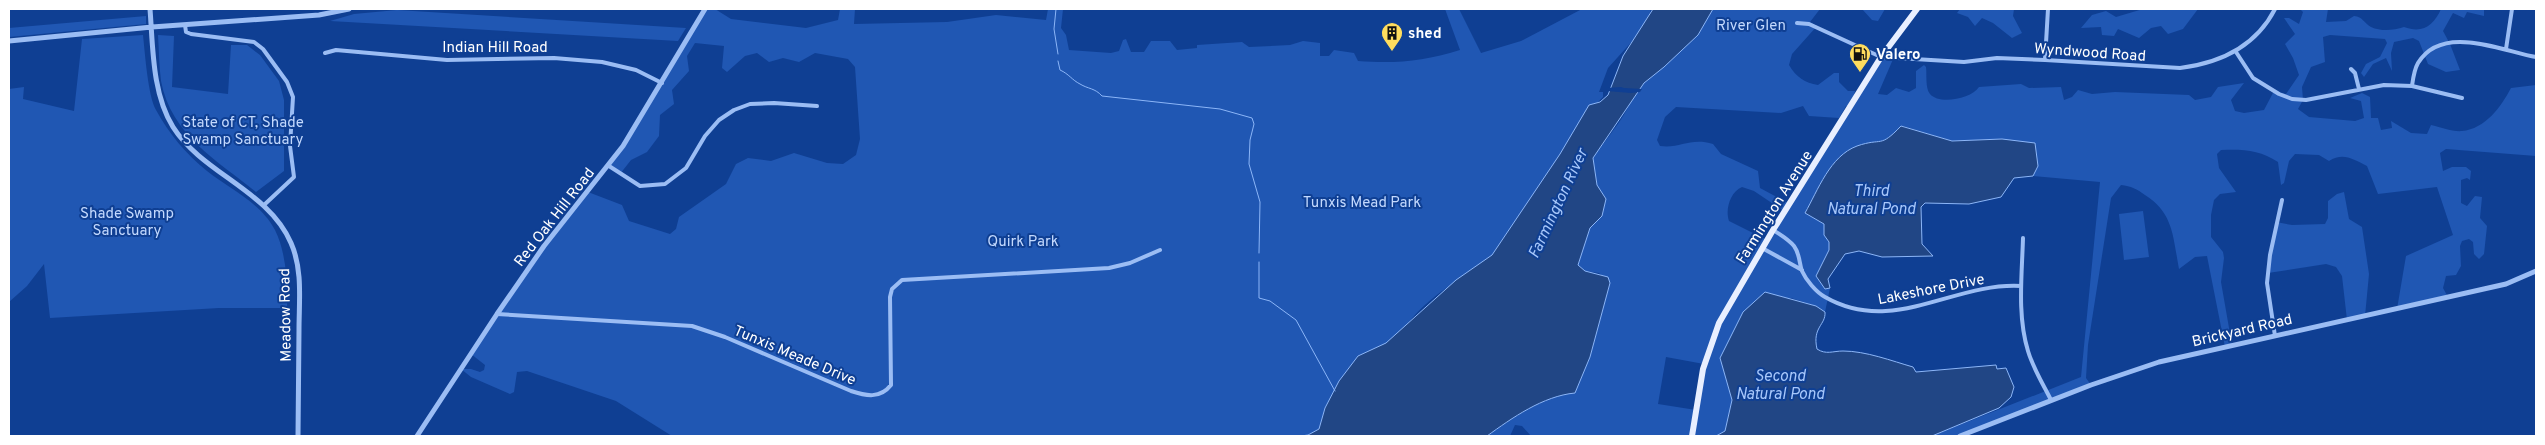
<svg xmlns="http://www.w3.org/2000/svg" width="2545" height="445" font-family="Overpass,sans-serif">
<rect width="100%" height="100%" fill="#0f3f93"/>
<path fill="#2057b3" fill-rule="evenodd" d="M705,9H715L731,19L806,28L838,20L840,9H855L854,24L947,22L996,15L1046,20L1048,9H1063L1061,28L1066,35L1069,50L1111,53L1119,51L1123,40L1126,39L1131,52H1144L1151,41H1170L1177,50L1197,48V45L1242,42L1249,47L1290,45L1303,41L1320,43V56H1329L1334,50L1354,53L1358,61C1396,64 1424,61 1460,50L1445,9H1459L1481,53L1521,41L1582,9H1651L1645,27L1608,68L1599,92H1603V97L1581,119L1569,140L1567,148L1498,246L1497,256C1465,276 1426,296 1404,329L1335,390L1325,408L1319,429L1308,435L672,436L616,401L527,371L517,372L514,392L510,394L471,377L461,369H471L480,372L484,370L485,365L471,354L544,246L588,192L622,205L629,221L670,234L676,229L679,217L726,184L736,164L748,158L771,161L794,153L827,163L843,164L856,155L860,139L855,67L848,59L815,53L799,62L783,58L769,62L757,53L745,56L727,72L722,68L724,46L695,43L687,56L689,71L672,90L674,104L660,115L659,136L647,152L631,160L620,174L609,166Z
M1713,9H1820L1810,22L1817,26L1792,54L1789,65C1796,77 1805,83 1818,85L1834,73H1839V82L1848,91H1855L1852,105L1881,57H1894L1878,94L1887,95L1896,88L1909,92L1916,88V71L1924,65L1926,67C1927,74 1925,88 1930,94C1939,105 1971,99 1979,87L2021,84L2029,88L2061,87L2064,100L2072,97L2078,90L2092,94L2115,92L2189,95L2195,100L2211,97L2218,87L2244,83L2231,100L2235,111L2244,113L2264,110L2274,91L2286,94L2299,75L2293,58L2285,44L2295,34L2284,18H2289L2299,24L2303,12L2300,9H2328L2326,22L2346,21L2354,16C2363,17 2364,23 2371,27C2382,32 2394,30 2404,27C2423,34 2434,25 2441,9H2484V16L2467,12L2464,18L2453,13L2443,31L2450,44L2460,70L2446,72L2428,64L2419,41L2413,38L2394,42L2391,53L2392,71L2386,58L2373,64L2364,77L2361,73L2366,64L2380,57L2387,43L2385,39L2330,35L2323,37L2325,62L2311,67L2302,87L2303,100L2298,109L2309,117L2355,121L2364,118L2361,101L2350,98L2362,93L2370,97L2371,118H2378L2381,130L2392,128L2391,121L2411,133L2427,134L2431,125C2440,127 2453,132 2462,131C2485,129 2501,107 2511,88L2536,85V156L2446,149L2440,153L2443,171L2452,167H2466L2471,171L2470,180L2467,178L2461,180V203L2467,206L2475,196L2482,197L2480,218L2487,226L2484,254L2479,259L2474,254L2473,242L2469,239L2462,241L2460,246L2461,266L2456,275L2446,276L2443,288L2448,297L2397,309L2406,256L2453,235L2437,187L2378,194L2367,166C2353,159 2343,152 2329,161L2319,155L2295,154L2289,161L2284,183L2281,185L2278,162C2260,150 2243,149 2221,150L2217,154L2219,168L2236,192L2220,194L2214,200L2211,215V237L2223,252L2224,258L2221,282L2232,345L2225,347L2207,256L2195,257L2179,269C2173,238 2174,213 2145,195C2137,189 2131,186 2121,185L2111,198L2088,345L2086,378L2091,385L1960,436H1932L2081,377L2100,182L2033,176L2038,166L2002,139L1952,141L1903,126L1887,142L1857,146L1805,213L1824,224V235L1829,242V250L1816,276L1825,288H1830L1825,312L1816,306L1791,298L1720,358L1732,400L1725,431L1716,436H1531L1522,426L1515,425L1510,436H1487C1512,418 1543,396 1574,393L1590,357L1610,283L1599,273L1585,271L1578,265L1590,228L1602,216L1593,158C1604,141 1637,105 1633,87L1698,35ZM1803,106L1809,116L1839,118L1846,106H1851L1790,204L1760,188L1758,171L1721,154L1713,144C1690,137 1680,149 1660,146L1657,140L1665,117L1676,107L1781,113ZM1742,187L1754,191L1785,212L1767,240L1729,221C1725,210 1730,192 1742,187ZM1666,357L1704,364L1696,410L1658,404Z
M1862,9H1885L1878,21L1872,20Z
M1960,9H2014L2013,16L2022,33L2012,38L1993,23L1982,18L1975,26L1968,17L1957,13Z
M2143,9H2198L2183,29L2168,34L2161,26L2151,28L2139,38L2118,29L2114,36L2102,35L2101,27L2081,28L2092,15L2106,11L2116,17Z
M397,10L686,28L678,41L330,21L354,14Z
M146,16V24L9,37V28Z
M143,35C145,53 148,96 156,110C169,134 186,154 207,171C230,189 261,203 275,230C286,252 288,284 287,308H219L50,318L44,264L27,286L9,302V89L24,87L23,99L74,111L82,39Z
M158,35L174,36L172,87L228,94L231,45H247L260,55L279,81L284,100V171L256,192C218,161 171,135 161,81C159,66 159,50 158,35Z
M2344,192L2349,219L2362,227L2369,274L2365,316L2347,320L2342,276L2336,267L2326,264L2268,273L2276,222L2292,225L2325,224L2328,218V201L2337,194Z
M2143,211L2149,257L2124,260L2119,214Z"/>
<path fill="#214685" stroke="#8cb6f8" d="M1653,9H1713L1698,35L1664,67L1644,83L1593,158L1597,185L1606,199L1602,216L1590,228L1578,265L1585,271L1608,277L1610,283L1590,357L1575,393C1543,396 1512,418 1487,436H1301L1308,435L1319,429L1325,408L1339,381L1358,356L1386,343L1456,280L1492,255L1560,154L1589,105L1600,102L1608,95L1623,56Z
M1901,126L1952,141L2002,139L2035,143L2038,166L2033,176L2014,178L2001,197L1969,204L1925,203L1921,207L1922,244L1933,256L1882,257L1859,251L1845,254L1828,279L1830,288L1825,289L1816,276L1829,250V242L1824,235V224L1805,213C1818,190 1830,156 1857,146C1883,137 1879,149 1901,126Z
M1765,292L1816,306L1825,312C1826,325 1812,327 1817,349C1826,355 1833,351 1843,351C1866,351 1892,361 1913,367L1916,372L1996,365L1997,369L2006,368L2014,387L2011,397L1999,408L1932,436H1716L1725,431L1732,400L1720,358L1743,312Z"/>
<path fill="#0f3f93" d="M1621,87L1624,88L1642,89L1640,92L1631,93L1607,91V88Z"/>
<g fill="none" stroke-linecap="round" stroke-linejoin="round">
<path stroke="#8cb6f8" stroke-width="1" d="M1056,9L1054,29L1058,54
M1058,61L1060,70C1069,74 1072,80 1080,84C1088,89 1095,88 1102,96L1220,109L1252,118L1254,124L1250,140L1249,164L1260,202L1259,253
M1259,262V298L1270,301L1296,320L1335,391"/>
<path stroke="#9bbdf4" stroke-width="4" d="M1797,23L1809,24L1881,57L1964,62L1997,58L2045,60L2180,68C2220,63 2256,46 2275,9
M185,25L186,32L191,34L254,42L263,49L287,82L293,97L290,146L294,177L264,205
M2506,49L2512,9
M2236,52L2253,78L2279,94L2292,99L2306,100L2384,85L2412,86L2462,98
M325,53L336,50L447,60L554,58L602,62L636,70L662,83
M2045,60L2048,9
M2351,69L2355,73L2359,89
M2412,86C2413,79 2414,70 2418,63C2442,23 2502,51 2536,57
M609,166L640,186L665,184L686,168L705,136L719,120L734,110L750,104L774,103L817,106
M1773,230C1781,235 1788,239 1794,246C1800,254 1799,263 1802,271C1806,280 1816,292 1825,297C1893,336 1953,282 2021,286
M2023,238C2022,275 2017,315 2028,351C2033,368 2043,384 2051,400
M1762,248L1802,270
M497,314L692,326L725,337L851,391C866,396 880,399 891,385L890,297L892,289L902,280L1109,268L1130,263L1160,250
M2275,336L2267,283L2270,255L2282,200"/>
<path stroke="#9bbdf4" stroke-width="5" d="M150,9C153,47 152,93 173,127C203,174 268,190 291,243C303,270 299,301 299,330C299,365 298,401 298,436
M9,41L152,27L319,15L349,9
M417,436L497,314L544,246L623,146L705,9
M1960,436L2091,385L2159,362L2506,284L2536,271"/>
<path stroke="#e8efff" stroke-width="6" d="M1692,436L1703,369L1719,323L1773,230L1881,57L1917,9"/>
</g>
<defs>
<g id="building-pin" transform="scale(1.125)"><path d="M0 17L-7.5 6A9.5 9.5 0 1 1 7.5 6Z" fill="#ffdd5e" stroke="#0f3f93"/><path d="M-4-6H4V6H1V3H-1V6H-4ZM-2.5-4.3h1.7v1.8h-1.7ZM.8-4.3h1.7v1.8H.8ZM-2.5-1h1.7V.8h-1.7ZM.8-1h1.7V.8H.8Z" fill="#111"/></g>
<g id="fuel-pin" transform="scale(1.125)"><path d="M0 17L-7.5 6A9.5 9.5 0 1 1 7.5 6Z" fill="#ffdd5e" stroke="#0f3f93"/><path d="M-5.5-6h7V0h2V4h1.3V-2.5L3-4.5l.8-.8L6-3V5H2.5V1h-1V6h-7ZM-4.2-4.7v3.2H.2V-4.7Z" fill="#111"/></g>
</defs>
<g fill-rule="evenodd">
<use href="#building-pin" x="1392" y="33"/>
<use href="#fuel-pin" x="1860" y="54"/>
</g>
<g text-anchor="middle" stroke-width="4" stroke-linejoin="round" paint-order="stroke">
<g font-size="15" fill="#c3d9fe" stroke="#0f3f93">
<text x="1751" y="30">River Glen</text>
<text x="243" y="127">State of CT, Shade<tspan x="243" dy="17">Swamp Sanctuary</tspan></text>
<text x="1362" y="207">Tunxis Mead Park</text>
<text x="127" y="218">Shade Swamp<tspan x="127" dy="17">Sanctuary</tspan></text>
<text x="1023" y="246">Quirk Park</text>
</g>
<g font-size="15" font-weight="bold" fill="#fff" stroke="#0f3f93" text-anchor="start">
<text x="1408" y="38">shed</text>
<text x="1876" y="59">Valero</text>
</g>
<g font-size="15" fill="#fff" stroke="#0f3f93">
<text x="495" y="52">Indian Hill Road</text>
<text transform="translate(2090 52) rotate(4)" y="5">Wyndwood Road</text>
<text transform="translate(1774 207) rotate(-58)" y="5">Farmington Avenue</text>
<text transform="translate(554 217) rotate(-52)" y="5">Red Oak Hill Road</text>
<text transform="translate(1931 289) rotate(-11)" y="5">Lakeshore Drive</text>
<text transform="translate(285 315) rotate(-91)" y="5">Meadow Road</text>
<text transform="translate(2242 330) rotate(-13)" y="5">Brickyard Road</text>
<text transform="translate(795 355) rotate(23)" y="5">Tunxis Meade Drive</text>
</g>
<g font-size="16" font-style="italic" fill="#a7c7fb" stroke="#0f3f93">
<text x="1871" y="196">Third<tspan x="1871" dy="18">Natural Pond</tspan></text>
<text transform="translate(1557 203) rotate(-65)" y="6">Farmington River</text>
<text x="1780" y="381">Second<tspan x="1780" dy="18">Natural Pond</tspan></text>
</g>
</g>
<rect width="2545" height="445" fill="none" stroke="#ffffff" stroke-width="20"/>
</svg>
